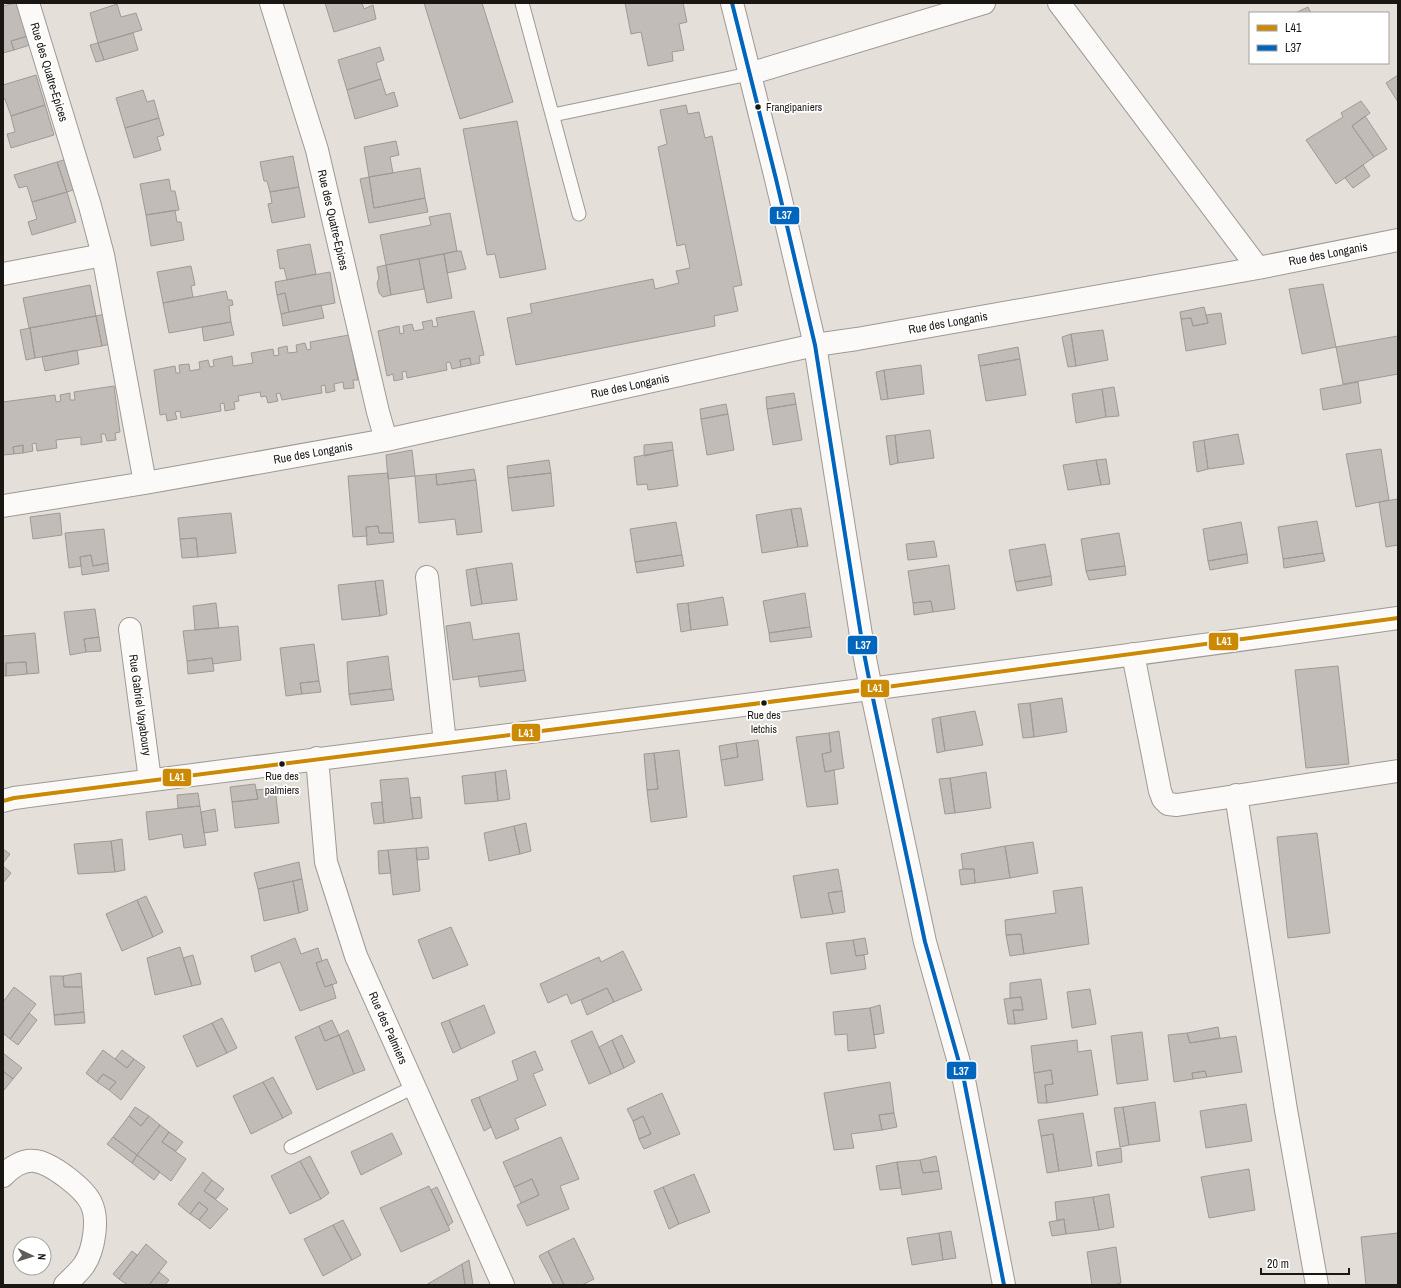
<svg xmlns="http://www.w3.org/2000/svg" width="1401" height="1288" font-family="'Archivo Narrow',sans-serif">
<rect width="100%" height="100%" fill="#e5dfd9"/>
<path fill="#c1bcb7" stroke="#9e9a95" d="M15,3H18L28,36L11,41L14,50L3,53V6Z
M325,3H362L364,9L373,5L376,19L334,32Z
M424,3H482L513,102L460,119Z
M625,3H683L687,22L679,24L684,50L672,52L673,61L648,66L641,32L631,34Z
M117,4L121,17L136,13L142,30L98,43L90,13Z
M1308,7L1311,13H1295Z
M133,33L138,50L104,60L98,43Z
M28,36L30,45L14,50L11,41Z
M98,43L104,60L96,62L90,45Z
M380,47L384,60L376,63L381,79L347,90L338,60Z
M36,75L45,105L11,116L5,99L3,100V85Z
M1398,75V102L1386,83Z
M381,79L386,95L394,92L398,106L355,119L347,90Z
M143,90L147,102L154,100L159,118L125,128L116,98Z
M1361,101L1370,113L1352,126L1374,157L1336,184L1306,140L1343,117L1341,113Z
M45,105L54,135L11,148L7,134L15,132L11,116Z
M686,105L688,114L699,112L705,138L712,136L742,285L733,287L738,311L714,316L715,326L516,365L507,318L532,313L530,304L653,279L655,289L679,283L676,271L690,268L685,244L677,246L658,147L667,144L660,110Z
M1365,116L1387,149L1374,157L1352,126Z
M159,118L164,135L157,137L161,150L134,158L125,128Z
M517,121L546,269L500,278L495,254L487,255L463,129Z
M396,141L399,155L390,157L393,173L369,177L364,147Z
M293,156L299,187L270,192L267,181H264L260,162Z
M70,158L79,188L67,192L57,162Z
M57,162L67,192L32,202L27,186L19,188L14,175Z
M1363,165L1370,176L1353,188L1345,178Z
M420,168L425,198L374,208L369,177Z
M369,177L374,208L425,198L428,212L369,223L360,179Z
M169,179L171,191H175L179,210L146,215L140,184Z
M299,187L305,217L272,223L268,204L272,203L270,192Z
M67,192L76,222L32,235L28,222L37,219L32,202Z
M175,210L177,222H181L184,240L151,246L146,215Z
M450,213L457,251L386,265L380,235L431,225L429,217Z
M310,244L316,274L287,280L284,268L280,269L277,250Z
M457,251H461L466,269L447,273L444,254Z
M444,254L452,298L427,303L419,259Z
M419,259L424,289L391,295L386,265Z
M386,265L391,295L383,297L379,293L377,283L379,278L377,267Z
M191,266L195,285L191,286L193,297L163,303L157,272Z
M330,272L335,303L289,312L285,293L277,295L275,282Z
M1323,284L1336,347L1302,354L1289,289Z
M90,285L96,316L29,328L23,298Z
M226,291L228,300H232L233,305L229,306L231,322L169,333L163,303Z
M285,293L289,312L281,314L277,295Z
M321,305L324,318L283,326L281,314Z
M1204,307L1208,323L1193,326L1191,318L1181,319L1180,312Z
M474,311L484,355L479,356L480,363L471,365L470,358L460,360L461,367L452,369L450,362L446,363L447,370L407,378L406,371L402,372L403,379L394,381L393,374L387,376L378,331L399,326L400,334L404,333L403,326L412,324L414,331L424,329L422,322L432,320L433,327L438,326L436,318Z
M1221,313L1226,344L1186,351L1181,319L1191,318L1193,326L1208,323L1206,315Z
M105,314L110,344L102,346L96,316Z
M96,316L102,346L35,358L30,328Z
M231,322L234,335L204,341L202,327Z
M30,328L35,358L26,360L20,330Z
M1103,330L1108,360L1076,366L1071,334Z
M1071,334L1076,366L1068,367L1062,337Z
M349,335L358,380H353L354,388L344,389L343,382L334,384L335,391L326,393L325,385L321,386L322,393L282,400L280,393L276,394L278,401L268,403L266,396L261,397L260,392L238,396L239,401L234,402L235,409L225,411L224,403L220,404L221,411L181,418L180,411L175,412L177,419L167,421L166,414L160,415L154,370L175,366L176,373H180L179,365L189,364L190,371L200,369L199,362L208,360L210,367L214,366L213,360L232,356L233,366L253,363L251,353L273,349L274,356L279,355L278,348L287,346L288,353L297,352L296,345L305,343L307,350L311,349L310,342Z
M1398,336V374L1343,384L1336,347Z
M1018,347L1020,359L980,366L978,355Z
M77,350L79,364L45,371L42,357Z
M470,358L471,365L461,367L460,360Z
M1020,359L1026,395L986,401L980,366Z
M921,365L924,394L888,399L884,370Z
M884,370L888,399L881,400L876,372Z
M1358,382L1361,403L1323,410L1320,389Z
M114,386L120,432L115,433L116,440L107,441L105,434H101L102,442L81,445V437L56,440L57,448L37,451L36,443L32,444L33,451L23,453V445L13,447L14,454L3,455V402L55,395L56,402L61,401L60,395L70,393V400H75L74,392Z
M1114,387L1119,416L1106,417L1102,389Z
M1102,389L1106,417L1076,423L1072,394Z
M794,393L796,404L767,409L766,397Z
M726,404L728,414L701,419L700,409Z
M796,404L802,440L773,445L767,409Z
M728,414L734,450L707,455L701,419Z
M930,430L934,458L898,463L895,435Z
M1238,434L1244,464L1208,469L1204,440Z
M895,435L898,463L890,465L886,436Z
M1204,440L1208,469L1197,472L1193,442Z
M672,442L673,450L644,456V445Z
M23,445V453L14,454L13,447Z
M1381,449L1389,500L1356,507L1346,454Z
M412,450L415,476L388,479L386,455Z
M673,450L678,486L648,490L647,484L637,485L634,457Z
M1106,459L1110,484L1101,485L1096,460Z
M549,460L551,473L508,478L507,466Z
M1096,460L1101,485L1068,490L1063,465Z
M474,469L476,480L437,485L436,474Z
M388,473L393,533H379L378,526L366,527L367,536L353,537L348,476Z
M551,473L554,506L512,511L508,478Z
M436,474L437,485L476,480L482,532L457,535L455,519L419,523L415,476Z
M1398,499V545L1386,547L1379,502Z
M801,508L808,546L798,547L791,509Z
M791,509L798,547L762,553L756,515Z
M60,513L62,535L33,539L30,517Z
M231,513L236,553L198,557L196,538L180,539L178,518Z
M1317,521L1323,553L1283,559L1278,527Z
M676,522L682,555L635,562L630,529Z
M1241,522L1247,554L1208,561L1203,529Z
M378,526L379,533H393L394,542L367,545L366,527Z
M104,529L108,563L93,566L91,555L80,557L81,566L69,568L65,533Z
M1119,533L1125,566L1086,571L1081,539Z
M196,538L198,557L182,558L180,539Z
M934,541L937,557L908,560L906,544Z
M1045,544L1051,576L1015,582L1009,550Z
M1323,553L1325,561L1284,568L1283,559Z
M1247,554L1248,563L1210,570L1208,561Z
M91,555L93,566L108,563L109,571L82,575L80,557Z
M682,555L684,566L637,573L635,562Z
M512,563L517,600L482,604L476,568Z
M949,565L955,609L933,612L931,601L913,603L908,571Z
M1125,566L1126,575L1089,580L1086,571Z
M476,568L482,604L471,606L466,570Z
M1051,576L1052,585L1017,591L1015,582Z
M383,580L387,614L380,616L375,581Z
M375,581L380,616L342,620L338,585Z
M805,593L810,627L769,633L763,601Z
M723,597L728,625L691,630L688,603Z
M931,601L933,612L914,615L913,603Z
M216,603L219,628L195,630L193,606Z
M688,603L691,630L681,632L677,604Z
M95,609L99,637L84,639L86,652L70,655L64,612Z
M470,622L473,640L519,633L524,670L453,680L446,626Z
M238,626L241,660L213,664L212,658L187,661L183,631Z
M810,627L812,637L770,642L769,633Z
M35,633L39,673L27,674L26,662L6,663V676H3V636Z
M99,637L101,651L86,652L84,639Z
M314,644L319,681L300,683L302,694L286,696L280,648Z
M388,656L392,689L349,694L347,662Z
M212,658L214,671L188,674L187,661Z
M26,662L27,674L6,676V663Z
M1338,666L1349,764L1306,768L1295,670Z
M524,670L526,681L480,687L478,676Z
M319,681L321,692L302,694L300,683Z
M392,689L394,700L351,705L349,694Z
M1062,698L1067,732L1034,737L1030,703Z
M1030,703L1034,737L1023,738L1018,704Z
M975,711L983,745L945,751L940,717Z
M940,717L945,751L937,753L932,719Z
M839,731L844,768L825,772L822,754L831,752L829,733Z
M829,733L831,752L822,754L825,772L834,770L838,804L807,807L796,737Z
M758,740L763,780L725,786L721,760L738,757L736,743Z
M736,743L738,757L721,760L719,746Z
M679,750L687,817L651,822L647,790L658,789L654,753Z
M654,753L658,789L647,790L644,754Z
M506,770L510,799L498,801L495,772Z
M495,772L498,801L465,804L462,776Z
M986,772L991,808L955,813L950,778Z
M408,778L413,819L384,823L380,780Z
M950,778L955,813L945,814L939,779Z
M255,784L258,799L232,802L230,787Z
M275,788L279,823L235,828L232,802L258,799L256,790Z
M198,793L200,806L178,808L177,795Z
M420,797L422,818L413,819L410,798Z
M382,802L384,823L374,824L371,803Z
M200,806L206,845L184,848L182,834L149,840L146,812Z
M215,809L218,831L204,833L201,812Z
M526,823L531,851L520,854L514,826Z
M514,826L520,854L489,861L484,833Z
M1317,833L1330,933L1288,938L1277,837Z
M122,839L125,870L115,872L111,841Z
M111,841L115,872L78,874L74,844Z
M1033,842L1038,873L1010,878L1005,846Z
M1005,846L1010,878L975,883L974,869H963L961,854Z
M428,847L429,859L417,860L416,848Z
M416,848L420,891L393,895L388,850Z
M3,849L10,854L3,863Z
M388,850L391,873L379,874L378,851Z
M299,862L302,879L258,889L254,873Z
M3,866L11,873L3,883Z
M838,869L842,891L828,893L833,914L801,918L793,876Z
M963,869H974L975,883L961,885L959,870Z
M302,879L308,910L299,913L293,881Z
M293,881L299,913L264,921L258,889Z
M1082,887L1089,944L1024,954L1021,934L1006,935L1005,920L1056,913L1053,891Z
M842,891L845,912L833,914L828,893Z
M146,896L163,932L153,937L137,900Z
M137,900L153,937L122,951L106,914Z
M451,927L468,965L433,979L418,940Z
M1021,934L1024,954L1010,956L1006,935Z
M295,938L301,954L318,948L322,961L316,963L325,987L332,984L336,998L300,1011L280,962L255,972L251,956Z
M865,938L868,954L856,956L853,940Z
M853,940L856,956L864,955L866,969L831,974L826,943Z
M180,947L192,986L155,995L147,958Z
M623,951L642,990L614,1002L607,988L571,1004L567,994L548,1003L540,984L599,957L601,962Z
M193,955L201,984L192,986L183,958Z
M327,959L337,983L325,987L316,963Z
M81,973L82,987H64L63,976Z
M50,976H63L64,987H82L84,1012L54,1015Z
M1041,979L1047,1019L1015,1024L1013,1010H1023L1021,997L1010,998V983Z
M14,987L36,1004L10,1039L3,1033V1002Z
M607,988L614,1002L587,1015L581,1000Z
M1090,989L1096,1024L1072,1028L1067,992Z
M1021,997L1023,1010H1013L1015,1024H1008L1004,999Z
M484,1005L495,1033L461,1049L449,1020Z
M880,1005L884,1033L874,1035L870,1008Z
M870,1008L876,1048L848,1051L847,1034L835,1035L833,1012Z
M84,1012L85,1023L55,1025L54,1015Z
M29,1013L37,1020L18,1045L10,1039Z
M222,1018L237,1048L227,1053L212,1023Z
M332,1020L339,1035L325,1041L319,1026Z
M449,1020L461,1049L453,1053L441,1023Z
M212,1023L227,1053L197,1067L183,1036Z
M319,1026L325,1041L339,1035L354,1074L317,1090L295,1037Z
M1218,1027L1220,1038L1190,1043L1187,1033Z
M348,1030L365,1070L354,1074L339,1035Z
M592,1031L611,1074L589,1084L571,1041Z
M1142,1032L1148,1080L1117,1084L1111,1036Z
M1187,1033L1190,1043L1236,1036L1242,1072L1207,1077L1205,1071L1192,1073L1193,1079L1174,1082L1168,1035Z
M622,1035L635,1062L624,1068L612,1040Z
M612,1040L624,1068L611,1074L599,1047Z
M1077,1040L1078,1052L1091,1050L1098,1095L1047,1103L1045,1085L1053,1084L1051,1070L1034,1073L1031,1046Z
M103,1050L127,1068L134,1059L145,1067L121,1100L109,1090L116,1082L103,1074L97,1082L86,1073Z
M122,1050L134,1059L127,1068L115,1059Z
M535,1051L543,1070L533,1074L546,1105L515,1119L519,1129L496,1139L479,1097L518,1080L512,1061Z
M3,1053L22,1068L13,1079L3,1071Z
M1051,1070L1053,1084L1045,1085L1047,1103H1038L1034,1073Z
M3,1071L13,1079L4,1090H3Z
M1205,1071L1207,1077L1193,1079L1192,1073Z
M103,1074L116,1082L109,1090L97,1082Z
M273,1077L292,1113L283,1118L263,1082Z
M263,1082L283,1118L251,1134L233,1096Z
M890,1082L894,1113L879,1115L882,1130L851,1134L854,1148L834,1150L824,1093Z
M662,1093L680,1134L644,1149L639,1139L651,1134L643,1116L633,1121L627,1109Z
M479,1097L491,1127L484,1131L471,1100Z
M1155,1102L1160,1141L1129,1145L1123,1107Z
M1246,1104L1252,1141L1206,1148L1200,1111Z
M135,1107L149,1116L141,1126L129,1116Z
M1123,1107L1129,1145L1120,1147L1114,1108Z
M894,1113L897,1127L882,1130L879,1115Z
M1083,1113L1092,1166L1059,1171L1053,1134L1041,1136L1038,1120Z
M129,1116L141,1126L149,1116L160,1125L137,1155L113,1137Z
M643,1116L651,1134L639,1139L633,1121Z
M160,1125L169,1132L162,1142L186,1159L171,1181L137,1155Z
M169,1132L183,1142L176,1151L162,1142Z
M392,1133L402,1154L361,1175L351,1152Z
M1053,1134L1059,1171L1047,1173L1041,1136Z
M113,1137L137,1155L132,1163L107,1144Z
M561,1137L579,1179L560,1186L569,1209L527,1226L517,1205L539,1195L532,1179L514,1187L503,1162Z
M1121,1148L1122,1162L1098,1166L1096,1152Z
M137,1155L160,1172L154,1180L132,1163Z
M310,1156L329,1193L321,1199L300,1161Z
M936,1156L939,1171L923,1173L920,1160Z
M920,1160L923,1173L939,1171L942,1189L902,1195L897,1162Z
M300,1161L321,1199L290,1214L271,1176Z
M897,1162L901,1188L880,1190L876,1166Z
M1249,1169L1255,1210L1209,1218L1201,1177Z
M203,1172L212,1180L204,1191L228,1209L210,1229L199,1220L208,1209L199,1202L190,1214L178,1204Z
M694,1174L710,1212L679,1224L663,1187Z
M532,1179L539,1195L521,1203L514,1187Z
M212,1180L224,1189L216,1199L204,1191Z
M429,1186L450,1230L401,1252L380,1208Z
M437,1187L453,1222L448,1226L431,1190Z
M663,1187L679,1224L669,1229L654,1191Z
M1109,1194L1114,1227L1099,1230L1093,1197Z
M1093,1197L1099,1230L1066,1234L1064,1219L1057,1221L1055,1202Z
M199,1202L208,1209L199,1220L190,1214Z
M1064,1219L1066,1234L1052,1236L1049,1222Z
M343,1220L361,1255L352,1260L333,1225Z
M333,1225L352,1260L323,1276L304,1239Z
M951,1231L956,1258L943,1260L939,1233Z
M939,1233L943,1260L912,1265L907,1238Z
M1398,1233V1285H1366L1361,1237Z
M574,1238L594,1279L582,1285H564L548,1251Z
M146,1244L167,1262L149,1285H128L119,1279Z
M1116,1247L1121,1283L1113,1285H1092L1087,1252Z
M132,1251L137,1255L119,1279L113,1274Z
M548,1251L564,1285H554L539,1256Z
M469,1260L473,1285H465L462,1264Z
M462,1264L465,1285H426Z
M159,1272L169,1280L165,1285H149Z"/>
<g fill="none" stroke-linecap="round" stroke-linejoin="round">
<g stroke="#9e9994" stroke-width="15">
<path id="lane" d="M522,3L579,214
M553,115L749,74
M291,1147L414,1087"/>
</g>
<g stroke="#9e9994" stroke-width="24">
<path id="street" d="M28,3L90,206L103,255L145,483
M271,3L317,150L378,412L386,440
M1059,3L1258,268
M749,74L984,3
M3,274L103,255
M3,506L145,483L386,440L815,345L857,339L1258,268L1398,240
M427,577L445,743
M130,629L150,780
M1133,654L1160,791L1163,799L1168,804L1177,805L1398,771
M317,758L326,862L356,956L503,1285
M1236,795L1286,1110L1317,1285
M3,801L14,798C476,738 937,683 1398,618
M3,1176C10,1168 23,1159 35,1161C51,1163 84,1188 91,1203C99,1219 94,1250 84,1265C79,1272 71,1279 65,1285"/>
</g>
<g stroke="#9e9994" stroke-width="24">
<path id="secondary" d="M732,3L776,179L815,345L863,648L871,689L925,942L964,1080L1004,1285"/>
</g>
<use href="#lane" stroke="#fbfaf9" stroke-width="13"/>
<use href="#street" stroke="#fbfaf9" stroke-width="22"/>
<use href="#secondary" stroke="#fbfaf9" stroke-width="22"/>
<g stroke="#fff" stroke-width="7">
<path id="bus-1" d="M3,801L14,798L879,688L1398,618"/>
</g>
<g stroke="#fff" stroke-width="7">
<path id="bus-2" d="M732,3L776,179L815,345L863,648L871,689L925,942L964,1080L1004,1285"/>
</g>
<use href="#bus-1" stroke="#cb8904" stroke-width="4"/>
<use href="#bus-2" stroke="#0065bd" stroke-width="4"/>
</g>
<g fill="#1a1612" stroke="#fff" stroke-width="1.5">
<circle cx="758" cy="107" r="3.5"/>
<circle cx="764" cy="703" r="3.5"/>
<circle cx="282" cy="764" r="3.5"/>
</g>
<g text-anchor="middle" stroke-width="3.5" stroke-linejoin="round" paint-order="stroke">
<g font-size="11" fill="#1a1612" stroke="#fff">
<text x="766" y="111" text-anchor="start">Frangipaniers</text>
<text x="764" y="719">Rue des<tspan x="764" dy="14">letchis</tspan></text>
<text x="282" y="780">Rue des<tspan x="282" dy="14">palmiers</tspan></text>
</g>
<g font-size="12" fill="#1a1612" stroke="#fff">
<text transform="translate(49 72) rotate(73)" y="4">Rue des Quatre-Epices</text>
<text transform="translate(333 220) rotate(77)" y="4">Rue des Quatre-Epices</text>
<text transform="translate(1328 254) rotate(-11)" y="4">Rue des Longanis</text>
<text transform="translate(948 323) rotate(-10)" y="4">Rue des Longanis</text>
<text transform="translate(630 386) rotate(-12)" y="4">Rue des Longanis</text>
<text transform="translate(313 453) rotate(-10)" y="4">Rue des Longanis</text>
<text transform="translate(140 705) rotate(82)" y="4">Rue Gabriel Vayaboury</text>
<text transform="translate(388 1028) rotate(66)" y="4">Rue des Palmiers</text>
</g>
</g>
<g stroke="#fff" stroke-width="1.5">
<rect x="769" y="206" width="31" height="19" rx="4" fill="#0065bd"/>
<rect x="1208" y="632" width="31" height="19" rx="4" fill="#cb8904"/>
<rect x="847" y="635" width="31" height="20" rx="4" fill="#0065bd"/>
<rect x="860" y="679" width="30" height="19" rx="4" fill="#cb8904"/>
<rect x="511" y="723" width="30" height="19" rx="4" fill="#cb8904"/>
<rect x="162" y="768" width="30" height="19" rx="4" fill="#cb8904"/>
<rect x="946" y="1061" width="31" height="19" rx="4" fill="#0065bd"/>
</g>
<g font-size="11" text-anchor="middle" font-weight="bold" fill="#fff">
<text x="784" y="219">L37</text>
<text x="1224" y="645">L41</text>
<text x="863" y="649">L37</text>
<text x="875" y="692">L41</text>
<text x="526" y="737">L41</text>
<text x="177" y="781">L41</text>
<text x="961" y="1075">L37</text>
</g>
<rect width="1401" height="1288" fill="none" stroke="#1a1612" stroke-width="8"/>
<rect x="1249" y="12" width="140" height="52" fill="#ffffff" stroke="#a3a2a0"/>
<rect x="1257" y="25" width="20" height="6" fill="#cb8904" stroke="#a3a2a0"/>
<text x="1285" y="32" font-size="12" fill="#1a1612">L41</text>
<rect x="1257" y="45" width="20" height="6" fill="#0065bd" stroke="#a3a2a0"/>
<text x="1285" y="52" font-size="12" fill="#1a1612">L37</text>
<g transform="translate(32 1256) rotate(94)"><circle r="19" fill="#ffffff" stroke="#a3a2a0"/>
<path d="M0-3L7 15L0 10L-7 15Z" fill="#615c58"/>
<text y="-6" font-size="11" font-weight="bold" text-anchor="middle" fill="#1a1612">N</text>
</g>
<path d="M1261 1268v6h88v-6" fill="none" stroke="#1a1612" stroke-width="2"/>
<text x="1267" y="1268" font-size="12" fill="#1a1612" stroke="#ffffff" stroke-width="3" paint-order="stroke">20 m</text>
</svg>
